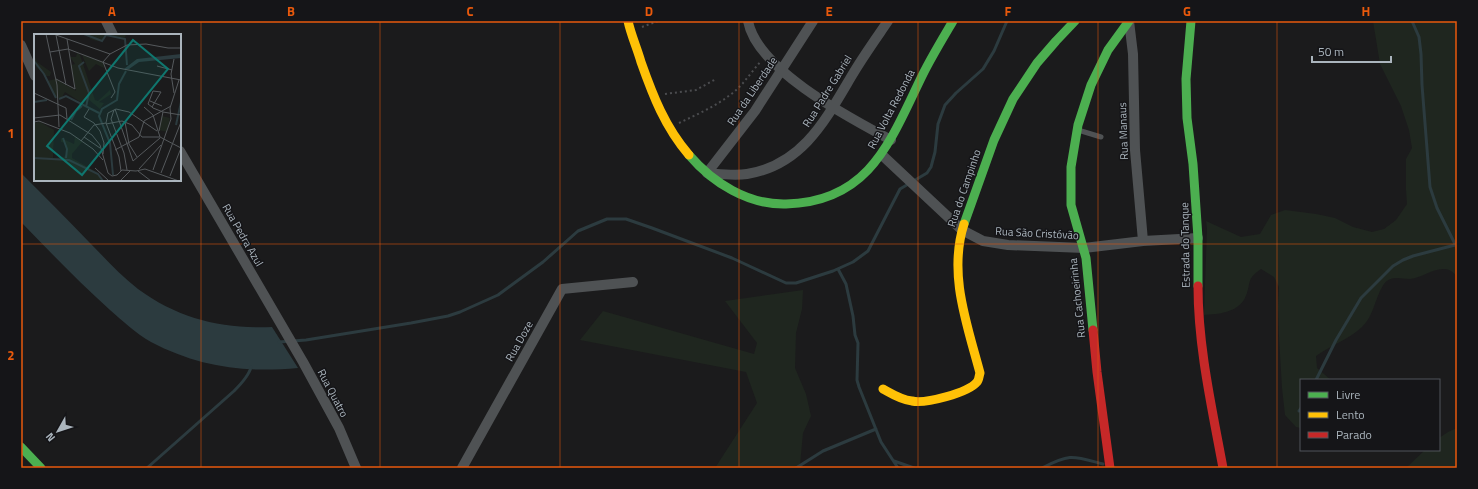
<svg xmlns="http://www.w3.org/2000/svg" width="1478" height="489" font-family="'Titillium Web',sans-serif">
<rect width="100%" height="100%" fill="#1b1b1c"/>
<path fill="#1f261f" d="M1373,21H1457V277C1454,273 1450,269 1445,269C1432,268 1422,278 1410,279C1401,279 1391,275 1384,284C1375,297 1374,316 1362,327C1348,340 1331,345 1316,356L1317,368L1331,380H1301V428L1296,427L1285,415L1282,388L1279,337L1278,306L1279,287L1274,277L1261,269C1245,280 1252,283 1245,298C1237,313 1218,314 1204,315L1207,228L1206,221L1241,237L1260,234L1271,215L1285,210L1316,214L1335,218L1353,227L1372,232L1384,229L1396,220L1407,204L1406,190V159L1412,148L1409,130L1401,106L1380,64Z
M803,290L802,309L796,333L795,368L806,394L811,416L803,433L800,465L803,468H715L757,403L746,372L580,340L603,311L754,354L757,343L725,301Z
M1457,428V468H1406L1425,450H1439V438L1448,432Z"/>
<path fill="#2c3b3f" d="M21,173C44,196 67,219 89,242C105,258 120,275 138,289C179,319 222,329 272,327L298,368C244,373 199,367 151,342C135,333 123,321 110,310C79,282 50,252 21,222Z"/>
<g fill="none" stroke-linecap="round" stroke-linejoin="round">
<path stroke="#2c3b3f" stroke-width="3" d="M1412,21L1419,37L1421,54L1422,85L1430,187L1437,208L1457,248
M838,269L846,284L853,316L855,335L858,343L857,380L859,387L881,442L898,468
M279,342L306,340L411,323L448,316L460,312L498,295L543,262L578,231L607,219H626L652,228L732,258L786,283H796L833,271L853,262L868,251L900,189L927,173L931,167L935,152L938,124L945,105L956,93L983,69L994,51L1007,21
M1316,380L1336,340L1361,298L1393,266L1403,260L1413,256L1455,245
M1299,411L1301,408
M894,461L914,468
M147,468L234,391C240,385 249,376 251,367
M796,468L823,451L876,429
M1042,468C1071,453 1073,456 1103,464"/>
<path stroke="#4b4c4f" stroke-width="2" stroke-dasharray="2 3" stroke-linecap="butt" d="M642,27L658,21
M665,94L696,90L716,79
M679,123C702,112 726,102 743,83C749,76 755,68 761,61"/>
<path stroke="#4f5254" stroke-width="5" d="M1078,130L1101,137"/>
<path stroke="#4f5254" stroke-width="10" d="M106,21L113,35
M748,21C757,70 850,118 891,140
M1129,21L1133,54L1135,150L1143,241
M21,45L35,76
M180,151L303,362L339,428L356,468
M882,155L962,230L983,241L1008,245L1084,248L1143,241L1198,238
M707,173C720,174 734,176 747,174C802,165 825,121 851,77C862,58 875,40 888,21
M707,173L755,111L813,21
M462,468L562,289L633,282"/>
<path stroke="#4caf50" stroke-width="9" d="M1191,21L1186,79L1187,118L1193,164L1198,238V286
M689,155C713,183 748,205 786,204C871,202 891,139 923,74C932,56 943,38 953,21
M964,224L994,140L1013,99L1037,63L1056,41L1075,21
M1093,330L1086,258L1071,205V167L1078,125L1091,85L1108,50L1129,21
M21,447L41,468"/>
<path stroke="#ffc107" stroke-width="9" d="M628,21C631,35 637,48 641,62C653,96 665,127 689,155
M883,389C892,394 901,400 912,401C925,404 968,393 977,382C979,380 979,376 980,373C967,324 948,274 964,224"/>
<path stroke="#c62828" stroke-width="9" d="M1198,286C1198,347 1212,408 1223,468
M1093,330L1097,372L1110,468"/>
</g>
<path fill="none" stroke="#e8590c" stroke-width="1" stroke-opacity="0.55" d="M201,21V468M380,21V468M560,21V468M739,21V468M918,21V468M1098,21V468M1277,21V468M21,244H1457"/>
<g text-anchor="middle" stroke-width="3" stroke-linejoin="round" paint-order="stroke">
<g font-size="11" fill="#abb5bd" stroke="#151518">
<text transform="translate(752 91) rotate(-56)" y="4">Rua da Liberdade</text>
<text transform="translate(827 91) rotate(-58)" y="4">Rua Padre Gabriel</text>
<text transform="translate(891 109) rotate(-62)" y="4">Rua Volta Redonda</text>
<text transform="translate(1123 131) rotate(-92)" y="4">Rua Manaus</text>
<text transform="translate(964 188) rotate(-71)" y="4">Rua do Campinho</text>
<text transform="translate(1037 233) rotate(3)" y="4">Rua São Cristóvão</text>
<text transform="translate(243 235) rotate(60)" y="4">Rua Pedra Azul</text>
<text transform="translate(1185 245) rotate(-91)" y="4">Estrada do Tanque</text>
<text transform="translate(1077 298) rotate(-96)" y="4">Rua Cachoeirinha</text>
<text transform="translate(519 341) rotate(-61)" y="4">Rua Doze</text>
<text transform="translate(333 393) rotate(62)" y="4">Rua Quatro</text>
</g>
</g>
<g transform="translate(34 34)">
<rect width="147" height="147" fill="#1b1b1c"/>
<path d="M55,0H92L91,4L73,1L69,3V6L63,7L56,5ZM43,19L46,21L61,66L64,67L76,56L77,60L65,68L70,69L66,75L54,65L48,69L31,58L27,65L21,63L13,47L22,45L42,57L37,31L41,30L36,23H42ZM0,21L3,28L17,38L16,42H12L2,33ZM48,21L69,28L70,34L62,30L55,37ZM128,82L136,84L133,98L125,96ZM6,88L20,96L19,124L30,123L33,119L32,109L27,108V104L40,110L41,103L48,108L38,120V124L64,139L70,147H0V89Z" fill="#1f261f"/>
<path d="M147,20V24L105,28L95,35H90L103,25Z" fill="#2c3b3f"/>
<path fill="none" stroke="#2c3b3f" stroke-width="2" d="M50,0L68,7L72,1L91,5L93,31M0,27L10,40L22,64M50,28L45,32L55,59L52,73M25,65L32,62L65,79M0,68L13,66M37,86L42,77L48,72M142,91L147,68M29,104L33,115L32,124M0,124L35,126L64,140L69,147M79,141L76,109L65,82L68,75L83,66L85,50L92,37"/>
<path fill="none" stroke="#55595c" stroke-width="1" d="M12,0L23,51L25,93M22,1L76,20M22,1L32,51M16,18L34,15L84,34L147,46M69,28L76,20L93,11L112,10L134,14H147M69,28L81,58L77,64M123,32L138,36M22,45L41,55L33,5M0,59L32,74L33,85M140,59L137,40L140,25M116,67L128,72M110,73L119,81L126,103L147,114M118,73L127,58L119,57L114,70L118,73L119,74L129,78L147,81M55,75L50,83L60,89L66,97L70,109L69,120M81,75L99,127L126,104M80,76L77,85L90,119L93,136M0,84L26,81L58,101L66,111L74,139L78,142L83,141M0,88L5,87L36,99L59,115L69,126M91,88L95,110L103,123M72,90L88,87L98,91L108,103H126M125,97L129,78M50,103L66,114M47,107L60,91L72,89M81,116L105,103L110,87L137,72M61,134L74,146M105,135L127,111M119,136L137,85L136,74L145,46M87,137L85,123L72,89L74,79L82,75L95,78L123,97M104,137L117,147M127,139L147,88M83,141L88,136L102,137L111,135L145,147M136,142L147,114M86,147L96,137"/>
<path fill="#0f766e" fill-opacity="0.15" stroke="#0f766e" stroke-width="2" d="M99,6L134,35L48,141L13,112Z"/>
<rect width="147" height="147" fill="none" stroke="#abb5bd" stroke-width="2"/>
</g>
<rect width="1478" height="489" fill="none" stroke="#151518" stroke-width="44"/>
<rect x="1300" y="379" width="140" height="72" fill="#151518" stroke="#51555a"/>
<rect x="1308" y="392" width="20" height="6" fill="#4caf50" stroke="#51555a"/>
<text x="1336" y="399" font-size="12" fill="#abb5bd">Livre</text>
<rect x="1308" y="412" width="20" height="6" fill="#ffc107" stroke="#51555a"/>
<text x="1336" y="419" font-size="12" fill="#abb5bd">Lento</text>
<rect x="1308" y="432" width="20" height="6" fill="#c62828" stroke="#51555a"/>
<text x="1336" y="439" font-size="12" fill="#abb5bd">Parado</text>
<g transform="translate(58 431) rotate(231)" stroke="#151518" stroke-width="3" paint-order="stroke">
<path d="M0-3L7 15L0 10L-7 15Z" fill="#abb5bd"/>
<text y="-6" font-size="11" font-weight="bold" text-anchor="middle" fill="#abb5bd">N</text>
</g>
<path d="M1312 56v6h79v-6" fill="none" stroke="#abb5bd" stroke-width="2"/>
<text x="1318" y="56" font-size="12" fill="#abb5bd" stroke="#151518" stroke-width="3" paint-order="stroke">50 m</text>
<rect x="22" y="22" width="1434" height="445" fill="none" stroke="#e8590c" stroke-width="1.5"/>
<g font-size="13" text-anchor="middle" font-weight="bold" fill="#e8590c">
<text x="112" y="16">A</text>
<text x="291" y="16">B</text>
<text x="470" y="16">C</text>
<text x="649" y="16">D</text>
<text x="829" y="16">E</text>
<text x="1008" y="16">F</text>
<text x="1187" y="16">G</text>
<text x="1366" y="16">H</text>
<text x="11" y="138">1</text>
<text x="11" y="360">2</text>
</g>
</svg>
